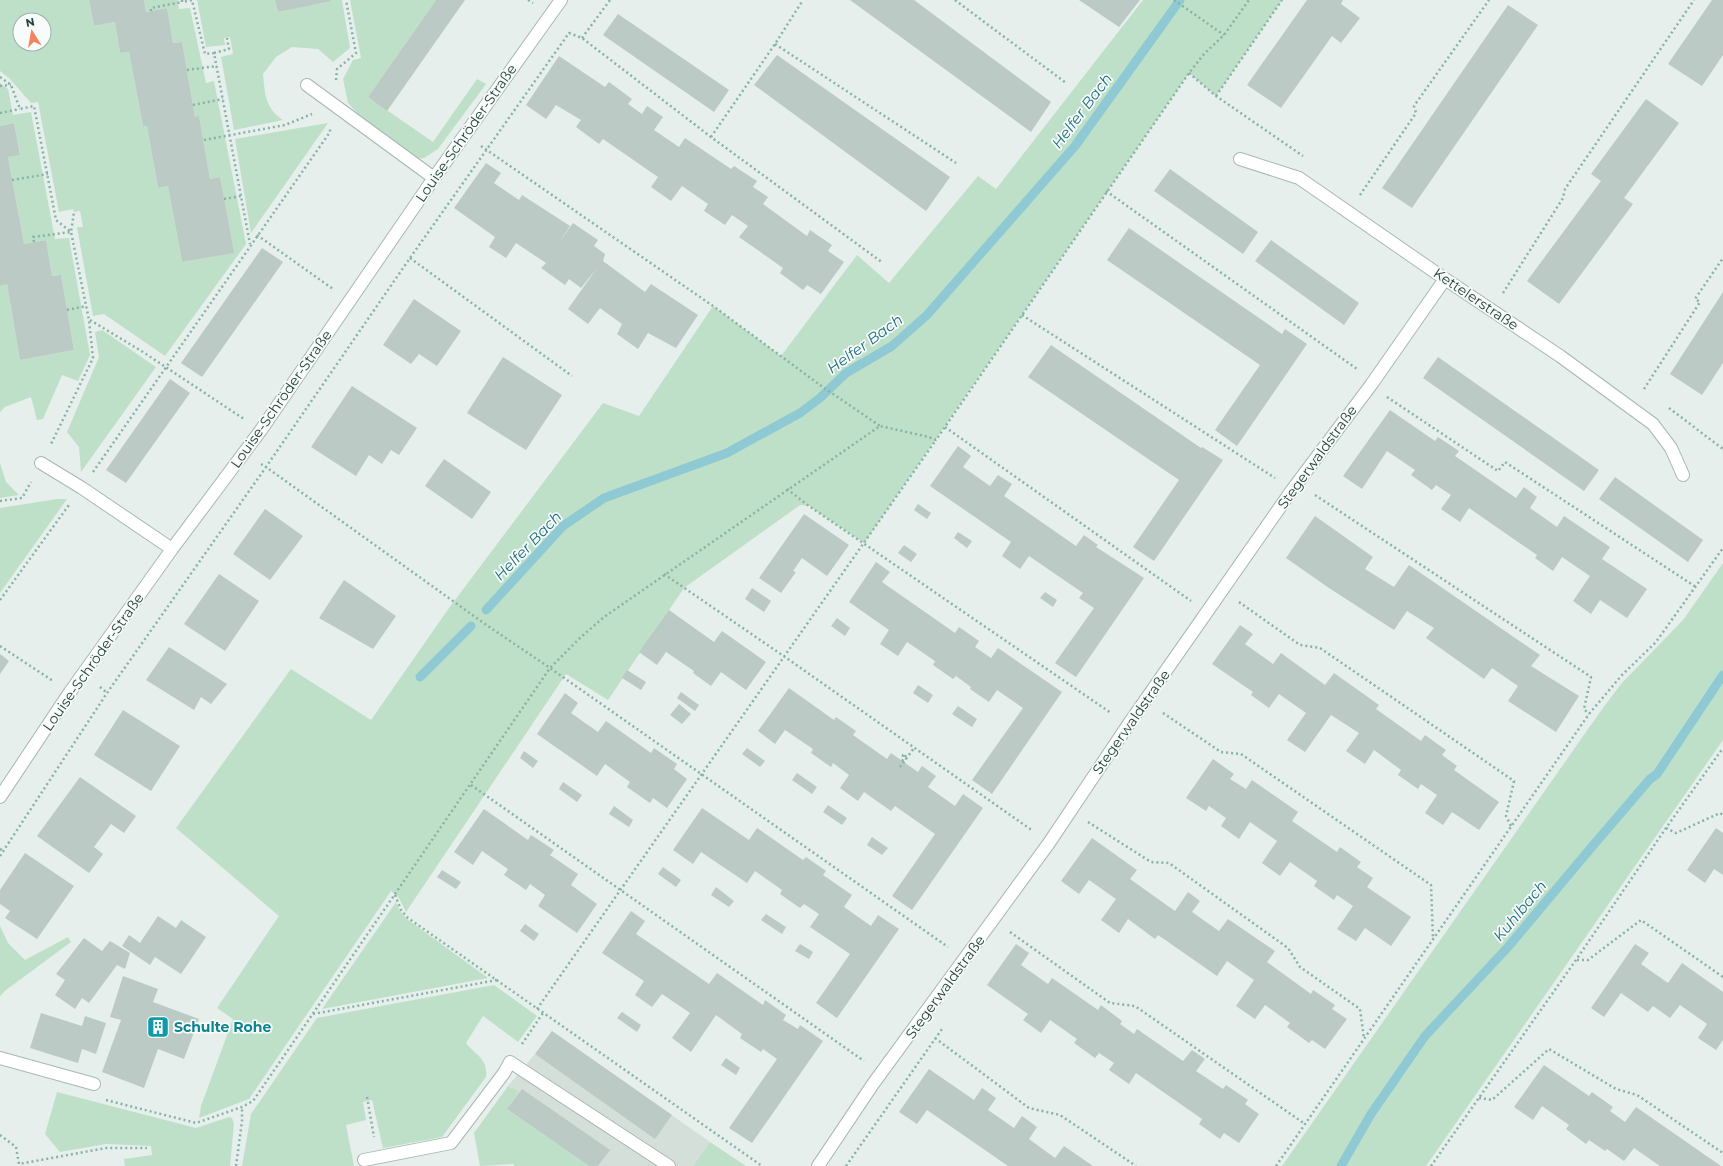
<svg xmlns="http://www.w3.org/2000/svg" width="1723" height="1166" font-family="Montserrat,sans-serif">
<rect width="100%" height="100%" fill="#e6efeb"/>
<path fill="#d4dfda" d="M552,1031L710,1142L693,1166H589L508,1110L519,1091L508,1086L535,1054Z"/>
<path fill="#bfe0c8" fill-rule="evenodd" d="M0,0H89L94,26L115,22L120,53L129,52L143,126H147L158,188L168,186L182,262L233,253L220,177L210,179L199,117H195L182,42L173,43L167,8L146,12L144,0H178L179,9L190,8L206,83L214,81L246,244L165,356L104,314L93,316L77,227H83L80,211L74,212L73,209L59,212L38,102L31,103L10,79L0,71ZM20,20H44V44H20Z
M197,0H275L278,12L332,0H342L350,48L333,62L318,49L292,47L276,57L263,74C265,94 265,108 283,120L234,130L221,57L233,54L230,37L224,38L225,45L206,47Z
M350,0H436L368,97L433,142L477,79L486,84L438,149L424,158L415,159L358,114L348,103L343,79L353,60L361,58Z
M1143,0H1282L1216,96L1189,73L864,543L809,506L800,505L684,588L608,700L566,674L406,912L399,898L391,891L249,1099L199,1118L201,1106L233,1019L217,1008L279,916L176,828L291,669L371,720L449,608L603,403L639,416L713,306L781,356L857,255L889,283L978,176L996,189Z
M0,83L8,89L13,115L31,112L55,239L69,238L90,355L78,381L62,375L43,419L37,420L31,397L5,407L0,412V286L7,284L20,360L74,350L61,275L52,276L46,240L24,244L8,157L20,154L14,123L0,126Z
M328,123L251,233L235,139Z
M102,330L156,367L81,472L79,447L67,432L99,357L95,332Z
M0,463L6,482L19,495L0,498Z
M57,499H67L0,593V508Z
M1723,563V740L1426,1166H1282L1600,712L1621,684L1683,620Z
M396,902L400,911L407,919L488,978L322,1009Z
M0,926L8,943L25,960L68,937L71,942L6,990L0,996Z
M494,985L537,1016L518,1042L483,1016L466,1043C476,1056 488,1058 486,1077L442,1137L383,1148L372,1100L363,1102L366,1120L346,1125L354,1166H242L251,1114L317,1018Z
M508,1086L519,1091L508,1110L589,1166H514V1164L480,1166L474,1133Z
M57,1092L196,1128L229,1117L232,1118L234,1124L230,1166H125L124,1159L152,1155L151,1146L106,1144L60,1152L45,1134Z
M710,1142L746,1166H693Z"/>
<g fill="none" stroke-linecap="round" stroke-linejoin="round">
<path stroke="#8ec9d4" stroke-width="9" d="M486,610L563,526L604,498L727,453L800,413L820,398L846,373L892,346L927,315L1075,146L1180,0
M420,677L471,626
M1341,1166L1371,1114L1425,1036L1508,947L1590,849L1650,779L1657,774L1723,675"/>
</g>
<path fill="#bbcac4" d="M89,0H144L146,12L167,8L173,43L182,42L195,117L199,116L210,179L220,177L234,253L182,262L168,186L158,188L147,126H143L129,52L120,53L115,22L94,26Z
M275,0H331V1L278,12Z
M436,0H465L387,111L368,97Z
M850,0H914L1051,102L1031,132Z
M1079,0H1140L1119,27Z
M1307,0H1343L1341,4L1360,18L1341,43L1332,36L1281,108L1247,85Z
M1712,0H1723V55L1702,86L1668,64Z
M1508,5L1538,25L1412,208L1382,188Z
M618,14L729,90L714,112L603,35Z
M777,55L950,177L926,211L754,85Z
M559,56L605,87L609,82L632,99L628,104L642,114L647,106L663,117L654,130L679,147L685,138L731,169L734,166L757,181L753,187L768,197L763,204L807,236L810,230L832,245L828,251L844,262L821,294L807,285L803,290L780,273L783,268L739,237L748,226L732,215L725,225L704,211L708,204L682,186L671,201L651,187L658,177L603,139L599,144L576,127L581,120L556,105L546,119L526,105Z
M1646,99L1679,123L1624,198L1633,204L1559,304L1527,281L1601,181L1591,174Z
M14,123L20,155L8,157L24,244L46,240L52,276L61,275L74,350L20,360L7,284L0,286V126Z
M486,163L501,173L494,183L519,200L522,195L570,226L558,244L573,223L598,240L594,246L605,254L603,261L645,292L651,284L698,315L676,348L648,333L638,349L617,334L622,324L600,308L588,324L568,309L597,268L581,288L569,279L565,285L541,268L546,263L516,243L506,258L489,247L495,237L454,208Z
M1170,169L1258,232L1243,254L1154,191Z
M1129,228L1282,334L1285,329L1307,344L1237,446L1215,430L1260,365L1107,260Z
M1271,240L1359,303L1344,325L1255,261Z
M262,248L283,262L202,377L181,363Z
M1723,292V363L1702,395L1670,374Z
M414,299L461,331L437,366L419,354L411,364L383,345Z
M1051,345L1201,448L1202,447L1223,460L1154,561L1133,547L1179,480L1028,377Z
M503,357L562,395L526,450L467,413Z
M1438,357L1599,470L1584,491L1423,378Z
M170,379L190,393L126,483L106,470Z
M352,386L417,428L399,455L391,450L382,464L369,455L356,476L311,447Z
M1390,410L1435,441L1438,437L1459,451L1455,456L1516,498L1524,487L1537,497L1530,508L1557,527L1564,516L1610,547L1602,559L1647,589L1627,618L1600,600L1591,614L1573,601L1590,576L1562,557L1553,571L1535,558L1537,555L1469,508L1460,522L1441,509L1451,495L1436,485L1432,490L1411,475L1415,470L1387,451L1362,489L1343,476Z
M958,446L971,456L963,467L990,486L998,475L1012,484L1004,496L1076,546L1084,535L1098,545L1096,547L1144,578L1076,677L1055,663L1094,608L1079,598L1083,593L1029,556L1020,569L1002,556L1011,542L930,486Z
M444,459L491,492L472,519L425,486Z
M1615,477L1703,540L1688,562L1599,499Z
M918,504L931,513L927,519L914,510Z
M265,509L303,536L270,580L233,554Z
M804,514L849,545L827,576L802,558L793,571L796,572L781,593L759,578Z
M1315,516L1373,557L1365,569L1394,587L1409,565L1540,655L1531,666L1579,696L1556,732L1508,701L1518,686L1492,668L1484,679L1426,638L1434,628L1407,611L1394,630L1329,588L1286,558Z
M958,532L972,541L967,548L954,538Z
M904,545L917,554L911,562L898,553Z
M876,562L890,572L882,582L955,633L959,627L979,641L975,647L991,658L998,648L1062,692L992,794L972,780L1023,708L997,690L989,702L970,689L971,687L956,676L953,679L933,665L935,661L907,642L898,656L880,644L889,630L849,602Z
M219,574L259,601L225,651L184,624Z
M344,580L396,616L373,649L319,618Z
M752,588L771,601L764,612L745,599Z
M1045,592L1057,600L1053,607L1040,598Z
M669,610L714,642L722,631L766,662L746,690L721,672L711,686L693,673L694,671L666,652L657,665L639,652Z
M837,618L850,628L845,636L831,626Z
M1240,625L1253,634L1245,644L1273,664L1281,653L1325,685L1334,673L1379,705L1376,709L1421,741L1425,735L1446,750L1442,755L1457,766L1454,770L1499,802L1479,830L1452,812L1443,825L1425,813L1437,795L1421,784L1418,789L1398,775L1401,770L1374,750L1365,764L1346,751L1359,733L1331,715L1305,752L1287,740L1306,713L1279,694L1269,708L1251,695L1253,692L1212,664Z
M169,647L227,684L211,704L201,697L194,710L146,680Z
M0,654L9,661L0,674Z
M627,670L646,682L641,690L622,678Z
M918,685L933,695L928,703L913,693Z
M789,688L834,720L836,717L856,731L853,735L887,759L891,753L918,772L922,766L936,776L928,787L955,806L963,794L983,808L912,910L892,896L935,834L895,806L891,811L864,792L858,801L840,788L849,775L833,763L831,767L811,753L813,749L785,730L775,744L758,731Z
M681,692L699,705L695,711L677,698Z
M565,693L578,703L571,713L598,732L606,721L651,753L654,748L677,764L674,769L687,779L667,808L653,798L650,803L627,787L630,782L605,764L597,776L537,734Z
M679,704L691,714L682,724L670,715Z
M958,706L977,719L972,727L952,714Z
M123,710L180,746L151,791L94,755Z
M747,748L765,761L760,767L742,754Z
M524,751L538,761L533,768L520,758Z
M1213,759L1234,774L1230,779L1246,789L1252,780L1298,812L1292,821L1337,852L1340,847L1361,862L1357,867L1373,878L1367,887L1411,917L1391,946L1365,928L1356,941L1337,929L1353,906L1337,895L1334,900L1314,886L1317,881L1290,862L1280,876L1262,863L1277,841L1250,822L1239,839L1221,826L1226,818L1209,806L1206,811L1186,798Z
M797,773L817,787L812,794L792,780Z
M80,777L136,816L124,833L111,824L94,847L103,854L89,873L37,836Z
M563,782L582,795L577,802L559,789Z
M828,805L847,818L842,825L823,812Z
M614,806L633,820L629,827L609,814Z
M702,808L749,840L757,828L803,860L806,857L826,871L823,875L852,895L844,907L871,926L878,915L899,929L837,1018L816,1003L850,954L810,927L819,914L804,904L800,908L780,894L782,890L755,871L747,883L701,852L693,864L673,850Z
M484,809L528,840L531,835L554,850L550,855L578,874L571,885L597,904L577,933L538,906L545,895L530,884L526,890L504,875L508,869L482,851L473,865L454,852Z
M1716,828L1723,833V875L1714,869L1705,883L1687,870Z
M872,837L888,848L882,855L867,845Z
M1092,838L1137,870L1130,879L1175,911L1188,892L1200,901L1192,912L1219,931L1228,919L1275,951L1267,962L1311,994L1313,990L1335,1005L1332,1009L1347,1019L1325,1049L1312,1040L1309,1043L1287,1027L1290,1023L1265,1005L1255,1019L1236,1006L1254,980L1227,961L1217,976L1158,935L1155,939L1128,919L1119,933L1101,920L1116,899L1089,880L1079,894L1061,881Z
M25,853L74,886L37,939L5,918L10,911L0,904V890Z
M663,867L681,880L676,887L658,874Z
M442,870L461,882L456,889L437,877Z
M716,887L734,901L729,907L711,895Z
M631,911L645,921L636,934L664,953L709,984L717,973L763,1005L765,1000L786,1015L783,1020L798,1029L800,1025L823,1041L752,1143L729,1128L777,1059L763,1049L761,1052L740,1038L742,1034L716,1015L691,1052L672,1038L690,1013L662,994L652,1007L635,995L644,981L602,953Z
M766,914L786,927L782,934L761,920Z
M158,916L176,928L181,920L206,937L181,974L155,957L150,965L122,946L129,935L140,943Z
M525,924L539,934L534,941L520,931Z
M84,938L102,951L110,941L130,953L125,969L117,965L89,1003L82,998L75,1009L55,995L65,980L56,974Z
M800,944L813,952L809,959L795,951Z
M1016,944L1029,953L1021,965L1048,984L1052,978L1098,1010L1101,1005L1122,1021L1120,1024L1134,1034L1137,1029L1183,1061L1192,1050L1205,1059L1196,1071L1223,1089L1226,1085L1248,1100L1245,1104L1259,1114L1239,1143L1224,1133L1220,1139L1199,1124L1202,1119L1136,1073L1129,1084L1109,1070L1114,1063L1099,1053L1095,1058L1074,1043L1077,1039L1050,1020L1041,1033L1023,1020L1028,1014L987,985Z
M1635,944L1649,953L1641,964L1668,983L1682,963L1723,992V1040L1716,1050L1698,1038L1707,1024L1680,1005L1670,1018L1653,1006L1648,1012L1621,993L1604,1017L1591,1008Z
M123,976L158,989L153,1002L199,1019L184,1059L158,1049L144,1088L102,1072L121,1020L110,1017Z
M622,1012L641,1025L637,1032L617,1018Z
M41,1013L82,1026L85,1016L106,1023L96,1054L82,1049L78,1063L30,1048Z
M552,1031L672,1115L655,1139L535,1054Z
M726,1058L740,1068L736,1075L721,1065Z
M1544,1065L1589,1096L1592,1092L1613,1107L1610,1111L1625,1122L1636,1107L1721,1166H1660L1634,1148L1624,1161L1607,1149L1605,1151L1589,1140L1586,1144L1566,1129L1569,1125L1542,1106L1533,1120L1514,1107Z
M929,1069L974,1100L982,1088L996,1098L988,1110L1014,1128L1022,1116L1037,1127L1029,1139L1055,1158L1064,1146L1093,1166H1008L927,1110L917,1124L899,1112Z
M522,1089L610,1150L598,1166H589L507,1109Z"/>
<g fill="none" stroke-linecap="round" stroke-linejoin="round">
<g stroke="#a8b8b2" stroke-width="14">
<path id="minor" d="M307,85L434,178
M1240,159L1299,178L1445,279L1560,356L1653,424L1671,448L1683,475
M41,463L82,488L172,549
M0,797L70,692L172,549L261,430L434,178L561,0
M0,1058L94,1084
M364,1160L451,1143L504,1073L510,1062L669,1166
M818,1166L873,1084L1049,843L1128,725L1292,490L1371,385L1445,279"/>
</g>
<path stroke="#86b3a5" stroke-width="2.5" stroke-dasharray="2 3" stroke-linecap="butt" d="M182,0V2L192,0L205,54L214,53L250,244
M528,0L533,3
M955,0L1066,83
M1174,0L1224,35
M151,11V8L182,2
M582,38L610,0
M775,44L956,163
M214,53L229,49L227,38
M187,70L217,66
M1189,73L1216,96L1303,156
M0,77L11,85L20,109L34,106L56,220L71,232L89,320L93,358L51,444
M336,80L337,69L356,53L346,0
M0,86L11,85
M1216,96L1282,0
M193,105L223,99
M0,113L20,109
M711,137L775,44L803,0
M204,140L285,125L312,114
M481,146L713,306L820,385L880,426
M12,180L48,174
M1106,191L1357,369
M1360,195L1416,113L1414,106L1489,0
M224,199L241,196
M257,235L333,289
M34,242L33,237L71,232L74,212
M410,258L572,376
M1503,293L1563,198L1565,189L1694,0
M67,310L86,306
M1022,315L1275,478
M90,320L143,352L244,419
M1644,389L1700,302L1695,299L1723,258
M1387,397L1498,471L1505,462L1696,587
M1669,408L1723,449
M945,427L1191,601
M261,464L266,467L410,258L569,33L582,38L711,137L883,263
M93,472L330,132V127
M787,489L809,506L1111,713
M1315,495L1591,677L1584,709L1589,714
M0,501L22,498L31,482
M664,574L785,657L1033,831
M0,600L69,505
M1239,602L1300,645L1320,648L1514,781L1506,816L1512,828
M0,646L53,681
M100,687L107,693
M1163,713L1221,752L1241,754L1431,885L1433,938
M902,761L906,755H903V757L906,759
M900,767L914,748
M471,785L864,1061
M1088,822L1151,862L1169,863L1288,948L1300,967L1360,1009L1364,1039
M1666,828L1676,833L1720,813L1723,815
M0,849L4,851
M0,856L107,693L266,467L485,624L550,668L948,947
M395,895L401,910L408,918L762,1166
M1010,932L1110,1003L1135,1006L1305,1124
M1577,960H1588L1641,920L1723,977
M537,1009L936,440
M313,1014L497,980
M935,1038L1029,1108L1060,1115L1136,1166
M522,1044L543,1013
M367,1097L374,1137
M1479,1098L1492,1100L1549,1049L1616,1089L1637,1095L1723,1153
M106,1100L196,1123L242,1107L253,1101L550,668L581,637L604,617L880,426L929,437L936,440L1189,73L1204,54L1224,35L1249,0
M0,1135L16,1147L19,1164L106,1148H147
M236,1166L242,1121V1107
M846,1166L942,1029
M1276,1166L1589,714L1622,675L1656,642L1723,548
M1431,1166L1576,960L1666,828L1723,748"/>
<use href="#minor" stroke="#fff" stroke-width="12"/>
</g>
<defs>
<g id="building-square" transform="scale(1.15)"><rect x="-9" y="-9" width="18" height="18" rx="4" fill="#0f9aa8" stroke="#f7fbf9"/><path d="M-4-6H4V6H1V3H-1V6H-4ZM-2.5-4.3h1.7v1.8h-1.7ZM.8-4.3h1.7v1.8H.8ZM-2.5-1h1.7V.8h-1.7ZM.8-1h1.7V.8H.8Z" fill="#fff"/></g>
</defs>
<g fill-rule="evenodd">
<use href="#building-square" x="158" y="1027"/>
</g>
<g text-anchor="middle" stroke-width="3.5" stroke-linejoin="round" paint-order="stroke">
<g font-size="14" fill="#24423a" stroke="#f7fbf9">
<text transform="translate(466 133) rotate(-55)" y="5">Louise-Schröder-Straße</text>
<text transform="translate(1476 299) rotate(34)" y="5">Kettelerstraße</text>
<text transform="translate(281 399) rotate(-55)" y="5">Louise-Schröder-Straße</text>
<text transform="translate(1317 457) rotate(-54)" y="5">Stegerwaldstraße</text>
<text transform="translate(93 662) rotate(-55)" y="5">Louise-Schröder-Straße</text>
<text transform="translate(1131 722) rotate(-55)" y="5">Stegerwaldstraße</text>
<text transform="translate(945 987) rotate(-54)" y="5">Stegerwaldstraße</text>
</g>
<g font-size="14" font-weight="bold" fill="#0d838f" stroke="#f7fbf9" text-anchor="start">
<text x="174" y="1032">Schulte Rohe</text>
</g>
<g font-size="15" font-style="italic" fill="#1c6f80" stroke="#f7fbf9">
<text transform="translate(1082 111) rotate(-53)" y="5">Helfer Bach</text>
<text transform="translate(865 344) rotate(-36)" y="5">Helfer Bach</text>
<text transform="translate(528 546) rotate(-46)" y="5">Helfer Bach</text>
<text transform="translate(1520 911) rotate(-50)" y="5">Kuhlbach</text>
</g>
</g>
<g transform="translate(32 32) rotate(349)"><circle r="19" fill="#f7fbf9" stroke="#a3b1ad"/>
<path d="M0-3L7 15L0 10L-7 15Z" fill="#f4845f"/>
<text y="-6" font-size="11" font-weight="bold" text-anchor="middle" fill="#24423a">N</text>
</g>
</svg>
